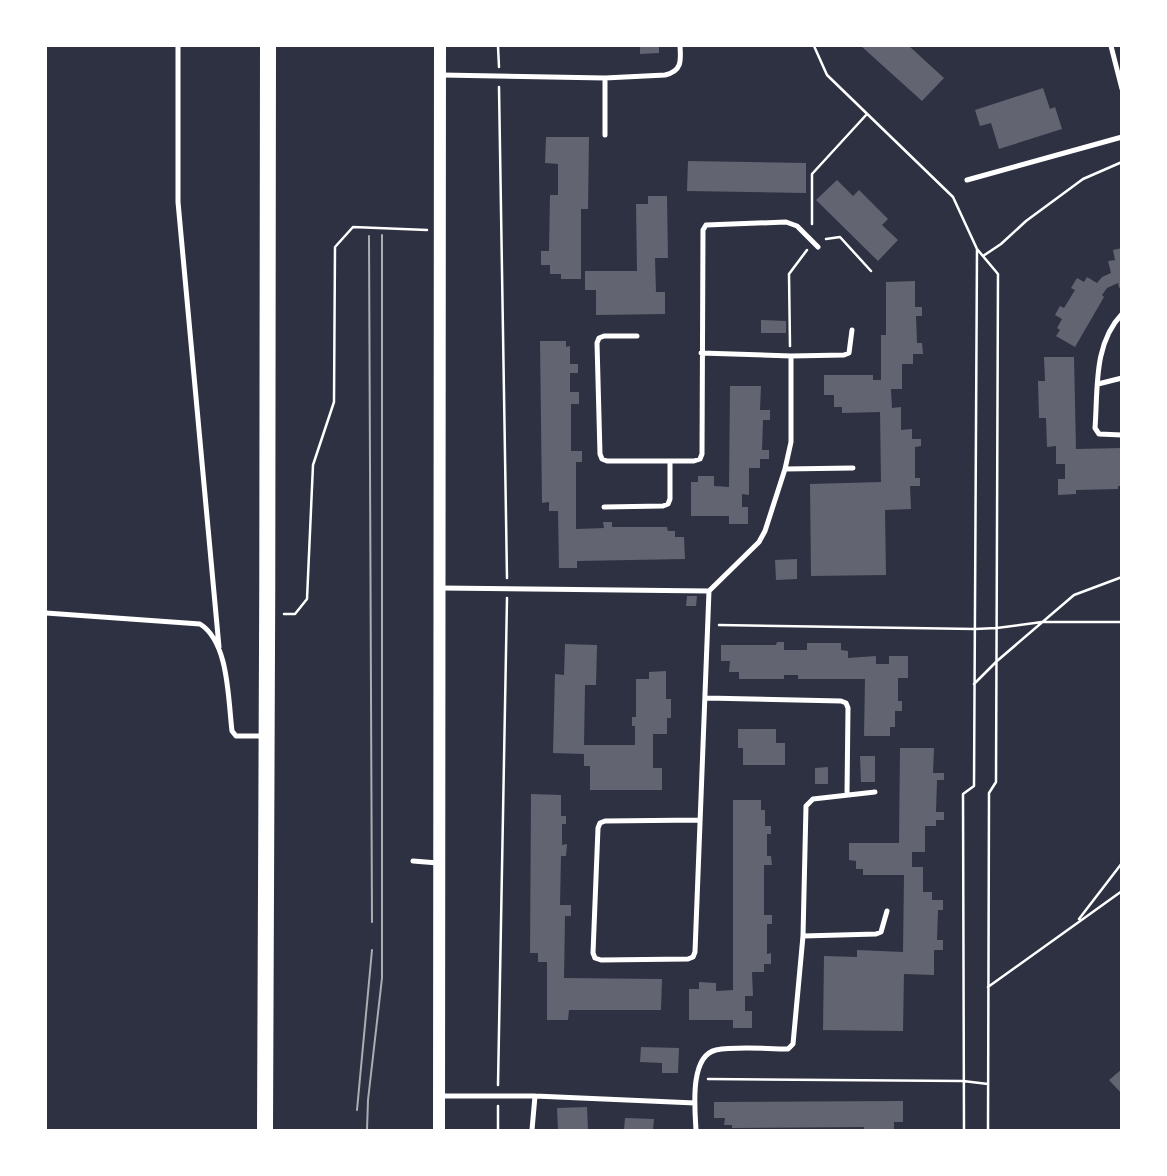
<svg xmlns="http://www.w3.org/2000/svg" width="1167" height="1176" font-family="'Source Serif 4',serif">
<rect width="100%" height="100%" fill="#2d3142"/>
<path fill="#626471" d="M640,46H659V53L640,54Z
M861,46H909L944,78L922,101Z
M1043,88L1050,109L1055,107L1062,129L999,149L991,123L980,126L975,110Z
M546,137H589L588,209H581V279H561V274H550V265H541V251H549L550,195H558V164L545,163Z
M688,161L806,163V193L687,191Z
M837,180L853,196L859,190L888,219L882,225L898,240L878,261L816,200Z
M648,196H667L668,258H655L656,292H665V314L596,315V290H585V271H637L636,204H648Z
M1122,248V287L1119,288L1118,283L1107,288L1102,295L1104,297L1075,347L1056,336L1060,330L1057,328L1062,319L1055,315L1060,306L1064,308L1075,290L1071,288L1077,278L1084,282L1087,277L1097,283L1102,277L1111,273L1108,261L1115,260L1113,250Z
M915,281V307H922V316H916L917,343H922L923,354H913V364H902V389H891L892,408L901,407V430L912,429V439H921V446L915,447V478H920V486H910L911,509L885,510L886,575L811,576L810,484L881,482L880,412L842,413V407H834V395H824V375H873V380H881V335H886V282Z
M761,320L786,321V333H761Z
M540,341H566V347L570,346V364H578V373H570V392H579V404H571V451H582V462H576V529L604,528L603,522H612V527H667L668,531H675V537H684L685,559L577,561V568H559L558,511H549V502L542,503Z
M1044,357H1074L1076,449L1122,448V486H1118V489L1076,490V494L1058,495V479H1065V464H1056V446L1047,447L1046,418H1039L1038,381H1045Z
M730,386H761L760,410H770V420H763L762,450H769V459H760V468H749V495L742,494V507H748V524H729V516H691V482H698V476H714V486L729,487Z
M797,559V579L776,580L775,560Z
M687,596H697L696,606H686Z
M777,642H784V650H807V643H841V650L848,651V658L876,656V664H889V656H908V678H898V701H902V711H895V727H890V736H864L865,679H798V675H784V679H739V672H729L730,661H721V645H776Z
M565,644L597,645L596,685H585L584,745H635V726H632V717H636V679H649V672L666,671V699H671V718H667V734H653V768H662V790H590V766H584V754L553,753L555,674L564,675Z
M738,729H776V743H785V765H743V748H738Z
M900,748H934L933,773H944V780H937L936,812H944V820H936V826H925V852H912V867H923V892H932V900H943V910H938L937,940H943V950H934V975L904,974L903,1031L823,1030L824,956L857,957V950L903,952L904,875H863V869H856V861L849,860V843H899Z
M860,756H875V782H861Z
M828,767V784H815V768Z
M531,794L561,795V816H566V824H562V845L567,844L566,856H561L560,905H571V916H565L564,978L662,979L661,1010H569L568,1020H547V962H538V953H530Z
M733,800H761V810H765V826H771V834H767V856H771L772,865H764V915H772V924H767V954L771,953V964H764V972H752L753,996H745V1011H752V1028H733V1020H689V989H699V982L716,983V991L733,990Z
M641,1047L679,1048L678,1073H662V1063L640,1062Z
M1122,1069V1094L1109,1080Z
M903,1101V1122H894V1130H864V1127L732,1128V1125H724L725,1118H714V1102Z
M587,1107L588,1130H558L557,1108Z
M625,1118L654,1119L653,1130H624Z"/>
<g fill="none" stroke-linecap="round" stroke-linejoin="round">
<path stroke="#fff" stroke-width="2.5" d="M498,46L499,67
M814,46L827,75L953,197L977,249L974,786L963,794L964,1130
M499,87L507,578
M812,224V174L867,114
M826,239L840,237L871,271
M977,249L998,274L996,782L989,793L988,1130
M983,256L1001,244L1026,221L1083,179L1122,162
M790,346L789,274L807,250
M284,614H295L307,599L313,465L334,402L335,247L353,227L427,230
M719,625L975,629L997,628L1042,622H1122
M974,684L997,661L1074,595L1122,577
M1079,919L1122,863
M988,987L1122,891
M708,1079L963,1081L988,1084
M498,1085L507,598
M498,1106V1130"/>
<path stroke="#fff" stroke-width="5" d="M178,46V202L219,647
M1111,46L1122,89
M442,75L605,78L665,75C682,71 681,61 680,46
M605,78V135
M967,180L1122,137
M1122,314C1093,344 1098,390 1095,428L1099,434L1122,435
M637,336H604L599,338L597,343L600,454L602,459L607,461H694L700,459L702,454L703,230L706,225L786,222L797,226L818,247
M701,353L791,356L844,355L849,353L852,330
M1098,384L1122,378
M785,469L853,468
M604,507L663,506L668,504L670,499V461
M441,588L709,591L759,542L765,531L785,469L791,442V356
M46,613L200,624C229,642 228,699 232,731L236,736H265
M706,698L841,701L846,703L848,708L847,794
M700,820L605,821L600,823L598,828L593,953L595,958L601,960L688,959L693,957L695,952L709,591
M413,861L438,863
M803,936L876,934L881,932L887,911
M439,1096H535L695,1103
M532,1130L535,1096
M696,1130C695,1110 689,1056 716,1050C737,1046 766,1049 788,1049L793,1044L803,936L806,806L813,799L875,792"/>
<path stroke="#fff" stroke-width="12" d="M439,1130L440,46"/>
<path stroke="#fff" stroke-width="16" d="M265,1130C268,769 267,407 268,46"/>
<path stroke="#abadb3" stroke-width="2" d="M369,236L372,922
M357,1110L372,950
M367,1130L368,1100L382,978V235"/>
</g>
<rect width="1167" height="1176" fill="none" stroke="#ffffff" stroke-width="94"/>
</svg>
